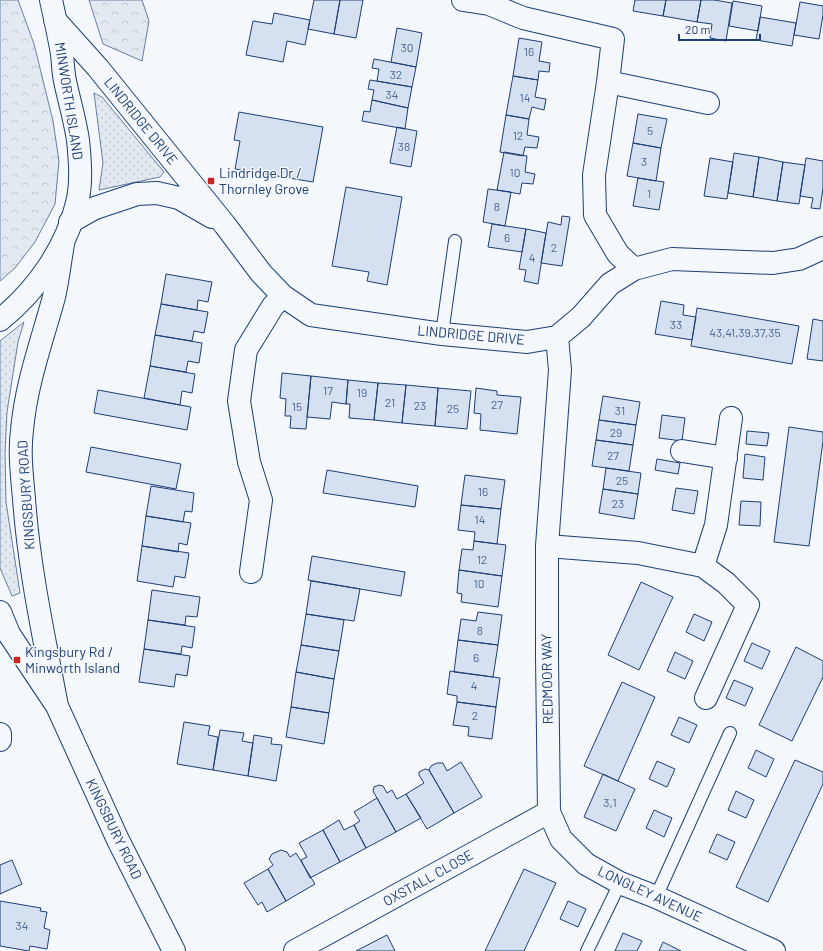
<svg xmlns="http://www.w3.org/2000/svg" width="823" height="951" font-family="Barlow,sans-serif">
<defs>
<pattern id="grass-dots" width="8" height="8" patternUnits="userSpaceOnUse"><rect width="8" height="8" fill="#e3e9f0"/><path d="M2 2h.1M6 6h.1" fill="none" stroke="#c2c9d1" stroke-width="1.8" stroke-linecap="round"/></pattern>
<pattern id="forest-crowns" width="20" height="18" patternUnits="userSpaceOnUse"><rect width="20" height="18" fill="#e3e9f0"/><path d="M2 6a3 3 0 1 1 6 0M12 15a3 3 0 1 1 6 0" fill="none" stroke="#c2c9d1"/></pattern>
</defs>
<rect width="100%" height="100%" fill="#f4f7fb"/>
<path fill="url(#grass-dots)" stroke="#687fa3" d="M94,93L102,97L164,172L160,177L99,190L103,163Z
M24,322L18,342L7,412L5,453L6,502L20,593L12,596L0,568V341Z"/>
<path fill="url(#forest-crowns)" stroke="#687fa3" d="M0,0H18L34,44L53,121L59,161L55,204L35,242L15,268L0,281Z
M89,0H142L149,21L142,61L103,44Z"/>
<path fill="#d5e0f0" stroke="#1d3f73" d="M314,0H340L334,34L308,29Z
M340,0H363L356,38L334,34Z
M635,0H666L663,16L633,11Z
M666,0H701L697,22L663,16Z
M701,0H714L732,3L726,41L710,38L712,24L697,22Z
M733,1L762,6L758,31L729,26Z
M800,2L823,6V15L819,39L794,35Z
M274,13L310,20L305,45L287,41L283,62L246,55L253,21L272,24Z
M760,17L796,23L792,46L756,40Z
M397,28L422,33L416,67L391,62Z
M519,38L542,42L539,61L550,63L549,72L539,71L538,80L513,76Z
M374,59L416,67L412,87L377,81L379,69L372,68Z
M513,76L538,80L535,97L546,99L544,110L532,107L529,119L506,115Z
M370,80L412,87L408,108L372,100L374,90L368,89Z
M372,100L408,108L405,129L362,121L364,111L370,112Z
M239,112L323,127L313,182L235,169L240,141L234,140Z
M638,114L667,119L661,148L633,143Z
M506,115L529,119L527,135L539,137L537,148L525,147L523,156L500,152Z
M397,127L417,131L411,167L390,163Z
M633,143L661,148L656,181L627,176Z
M504,152L527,156L525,172L535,174L533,184L522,183L520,194L497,190Z
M734,153L759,157L753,197L728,193Z
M759,157L783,162L777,201L753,197Z
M710,158L733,162L727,199L704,196Z
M806,158L823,161V188L820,209L811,208L813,198L800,196Z
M783,162L805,165L799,204L777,201Z
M638,178L664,182L659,210L633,206Z
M346,187L402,197L387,285L367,281L369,272L332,266Z
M488,189L511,192L505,226L483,222Z
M562,216L570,217L562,266L541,263L548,222L561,225Z
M492,224L526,229L522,252L488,247Z
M526,229L546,233L538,284L524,281L526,270L519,269Z
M166,274L212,282L208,302L198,300L197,310L161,304Z
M661,301L684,305L683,315L696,317L692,340L655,334Z
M161,304L208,312L204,333L194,331L192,341L155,335Z
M697,308L799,326L792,364L691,346Z
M813,319L823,321V361L807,359Z
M155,335L202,343L199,363L188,361L186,372L150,366Z
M150,366L195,374L192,393L182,391L180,405L144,398Z
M282,373L311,376L306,429L290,428L291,416H285L286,399L280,398Z
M311,376L348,380L346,404L332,402L330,419L307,417Z
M348,380L378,383L374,420L349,418L350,404H346Z
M378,383L406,385L402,423L374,420Z
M406,385L438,388L435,426L402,423Z
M438,388L471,391L467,429L435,426Z
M476,388L497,391V395L521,397L517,434L480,430L481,414L474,413Z
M98,390L191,407L187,430L94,413Z
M603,396L640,402L636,425L599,420Z
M662,415L685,418L682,441L659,438Z
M599,420L636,425L633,445L596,440Z
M789,427L823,432V441L809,546L774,542Z
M747,431L769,433L767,446L746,444Z
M596,440L633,445L629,471L592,466Z
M91,447L181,464L176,489L86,472Z
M745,454L765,457L763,480L743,478Z
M657,459L680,463L678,474L655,470Z
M606,468L641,473L638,494L603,489Z
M327,470L418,486L415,507L323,493Z
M465,475L505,480L501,509L461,505Z
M151,486L194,493L192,512L185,511L183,522L146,516Z
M676,488L698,491L694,514L672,510Z
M603,489L638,494L634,519L599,513Z
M741,501L761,502L760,526L739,525Z
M461,505L501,509L497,544L474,541L475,532L458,530Z
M146,516L191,523L187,545L179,543L178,552L142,546Z
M474,541L506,545L502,576L459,570L462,549L473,550Z
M142,546L189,553L185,578L175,576L173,587L137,581Z
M312,556L405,572L401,596L308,580Z
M459,570L502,576L498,607L461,602L462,594L457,593Z
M311,581L360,589L354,621L306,614Z
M641,582L673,597L639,670L608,655Z
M152,590L200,597L197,617L186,616L185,625L148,620Z
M478,612L502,615L498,645L458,640L461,619L476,621Z
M306,614L344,620L339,651L301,645Z
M694,614L712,622L704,641L686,632Z
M148,620L195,627L192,648L182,646L181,654L144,649Z
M458,640L498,645L493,677L454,672Z
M752,643L770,651L762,669L744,661Z
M301,645L339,651L334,679L296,672Z
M796,647L823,661V677L792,741L759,725Z
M144,649L190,656L187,676L176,674L174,687L139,682Z
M675,652L693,661L685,679L667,671Z
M450,671L500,678L496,707L457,702V696L447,694Z
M296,672L334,679L329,713L291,707Z
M734,680L753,688L745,706L726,698Z
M622,682L655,697L618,781L584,766Z
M457,702L496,707L492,739L468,736L469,727L453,725Z
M291,707L329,713L324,744L286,737Z
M679,717L697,725L689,743L671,735Z
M184,722L210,726L208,735L218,737L213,770L177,764Z
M220,730L244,733L242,741L253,743L248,776L213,770Z
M254,735L272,738L271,744L282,745L276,781L248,776Z
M756,750L774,759L766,777L748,768Z
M795,760L823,772V784L768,902L736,887Z
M657,761L675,769L667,787L649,779Z
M461,762L482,797L454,813L429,770L431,766L437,763H443L447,771Z
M425,769L429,770L454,813L427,829L406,794L424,783L419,775V772Z
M603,774L635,789L616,831L584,817Z
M379,785L383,786L387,793L392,790L397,799L406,794L421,818L396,832L373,791L374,787Z
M736,791L754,800L746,818L728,810Z
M377,798L396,832L366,848L354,825L360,821L354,812Z
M654,810L672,818L664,837L646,828Z
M339,820L344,830L354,825L366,848L340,862L323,830Z
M323,830L340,862L310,878L301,860L307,857L299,843Z
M717,834L735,842L727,860L709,852Z
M281,850L287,852L290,857L296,853L315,884L286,901L268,869L273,865L269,859L272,854Z
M12,860L22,884L0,894V865Z
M268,869L286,901L267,912L262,902L258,905L244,883Z
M524,869L556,883L524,951H485Z
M0,901L41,908L40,911L47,912L44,928L50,930L47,949L30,946L29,951L0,946Z
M568,901L586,909L578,927L560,919Z
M623,933L642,941L637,951H615Z
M387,935L395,951H356Z
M663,942L681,951H659Z"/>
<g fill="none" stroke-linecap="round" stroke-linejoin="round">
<g stroke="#1d3f73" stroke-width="14">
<path id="lane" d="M442,334L455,241
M656,897L730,733
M587,951L620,883"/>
</g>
<g stroke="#1d3f73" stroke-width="24">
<path id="street" d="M463,0L489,4L523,18L613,39L608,82L594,175L595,215L618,254L634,269
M55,20L98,68L225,225L261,273L283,296L311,315L442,334L527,342L557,337L581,317L610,284L634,269L672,259L773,263L799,259L823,248
M608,82L708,103
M70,222L95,208L137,194L157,193L179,198L212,217
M557,337L560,370L547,546V657L549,812L561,839L586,864L620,883L656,897L774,951
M682,451L726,458
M547,546L638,553L703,566L726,583L748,605L706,698
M703,566L716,525L731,418
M251,572L261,500L249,462L239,401L246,350L273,306L283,296
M0,734V740
M295,951L549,812"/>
</g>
<g stroke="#1d3f73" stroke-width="24">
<path id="primary" d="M0,612L9,634L57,706L118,840L174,951
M57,706C44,637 29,569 24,499C22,476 19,453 22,430C26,384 42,341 54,297C58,280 60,261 63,244"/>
</g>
<g stroke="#1d3f73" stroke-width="24">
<path id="highway" d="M0,320C36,291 66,249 77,203C82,183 80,160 78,140C75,120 69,100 65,81C63,72 63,63 62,54C59,36 55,18 51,0"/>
</g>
<use href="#lane" stroke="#f4f7fb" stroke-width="12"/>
<use href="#street" stroke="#f4f7fb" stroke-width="22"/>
<use href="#primary" stroke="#f4f7fb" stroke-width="22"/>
<use href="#highway" stroke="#f4f7fb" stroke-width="22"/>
</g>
<g fill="#c62828" stroke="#f4f7fb" stroke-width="1.5">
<rect x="207" y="177" width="8" height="8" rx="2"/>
<rect x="13" y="656" width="8" height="8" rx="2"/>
</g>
<g text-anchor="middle" stroke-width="3" stroke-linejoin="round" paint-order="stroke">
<g font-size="12" fill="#4b6792">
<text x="407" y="52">30</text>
<text x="529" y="56">16</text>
<text x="396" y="79">32</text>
<text x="392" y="99">34</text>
<text x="525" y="102">14</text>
<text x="650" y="135">5</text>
<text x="518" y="140">12</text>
<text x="404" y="151">38</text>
<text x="644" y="166">3</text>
<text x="515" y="177">10</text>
<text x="649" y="198">1</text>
<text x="497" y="211">8</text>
<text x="507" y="242">6</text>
<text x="554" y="252">2</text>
<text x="532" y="262">4</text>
<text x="676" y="329">33</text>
<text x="745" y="337">43,41,39,37,35</text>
<text x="328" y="395">17</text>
<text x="362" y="397">19</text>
<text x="390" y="407">21</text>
<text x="497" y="409">27</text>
<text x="420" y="410">23</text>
<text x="297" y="411">15</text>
<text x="453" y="413">25</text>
<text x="620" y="415">31</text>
<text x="616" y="437">29</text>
<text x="613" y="460">27</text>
<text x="622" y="485">25</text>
<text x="483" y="496">16</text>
<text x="618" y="508">23</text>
<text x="480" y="524">14</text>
<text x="482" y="564">12</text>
<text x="479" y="588">10</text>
<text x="480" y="635">8</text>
<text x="476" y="662">6</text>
<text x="474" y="690">4</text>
<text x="475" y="720">2</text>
<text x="610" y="807">3,1</text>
<text x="22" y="930">34</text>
</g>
<g font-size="14" fill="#1d3f73" stroke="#f4f7fb">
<text transform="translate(69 101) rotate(81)" y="5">MINWORTH ISLAND</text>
<text transform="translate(141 121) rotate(51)" y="5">LINDRIDGE DRIVE</text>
<text transform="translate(471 335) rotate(5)" y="5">LINDRIDGE DRIVE</text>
<text transform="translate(26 495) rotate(-94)" y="5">KINGSBURY ROAD</text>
<text transform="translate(547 679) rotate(-91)" y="5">REDMOOR WAY</text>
<text transform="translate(114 829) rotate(64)" y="5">KINGSBURY ROAD</text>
<text transform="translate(428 878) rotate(-29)" y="5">OXSTALL CLOSE</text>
<text transform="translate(650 894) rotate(25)" y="5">LONGLEY AVENUE</text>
</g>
<g font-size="14" fill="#1d3f73" stroke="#f4f7fb" text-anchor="start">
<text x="219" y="178">Lindridge Dr /<tspan x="219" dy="16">Thornley Grove</tspan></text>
<text x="25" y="657">Kingsbury Rd /<tspan x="25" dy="16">Minworth Island</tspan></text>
</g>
</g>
<path d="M679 34v6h81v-6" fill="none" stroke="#1d3f73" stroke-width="2"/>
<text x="685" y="34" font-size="12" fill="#1d3f73" stroke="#f4f7fb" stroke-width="3" paint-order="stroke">20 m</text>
</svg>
